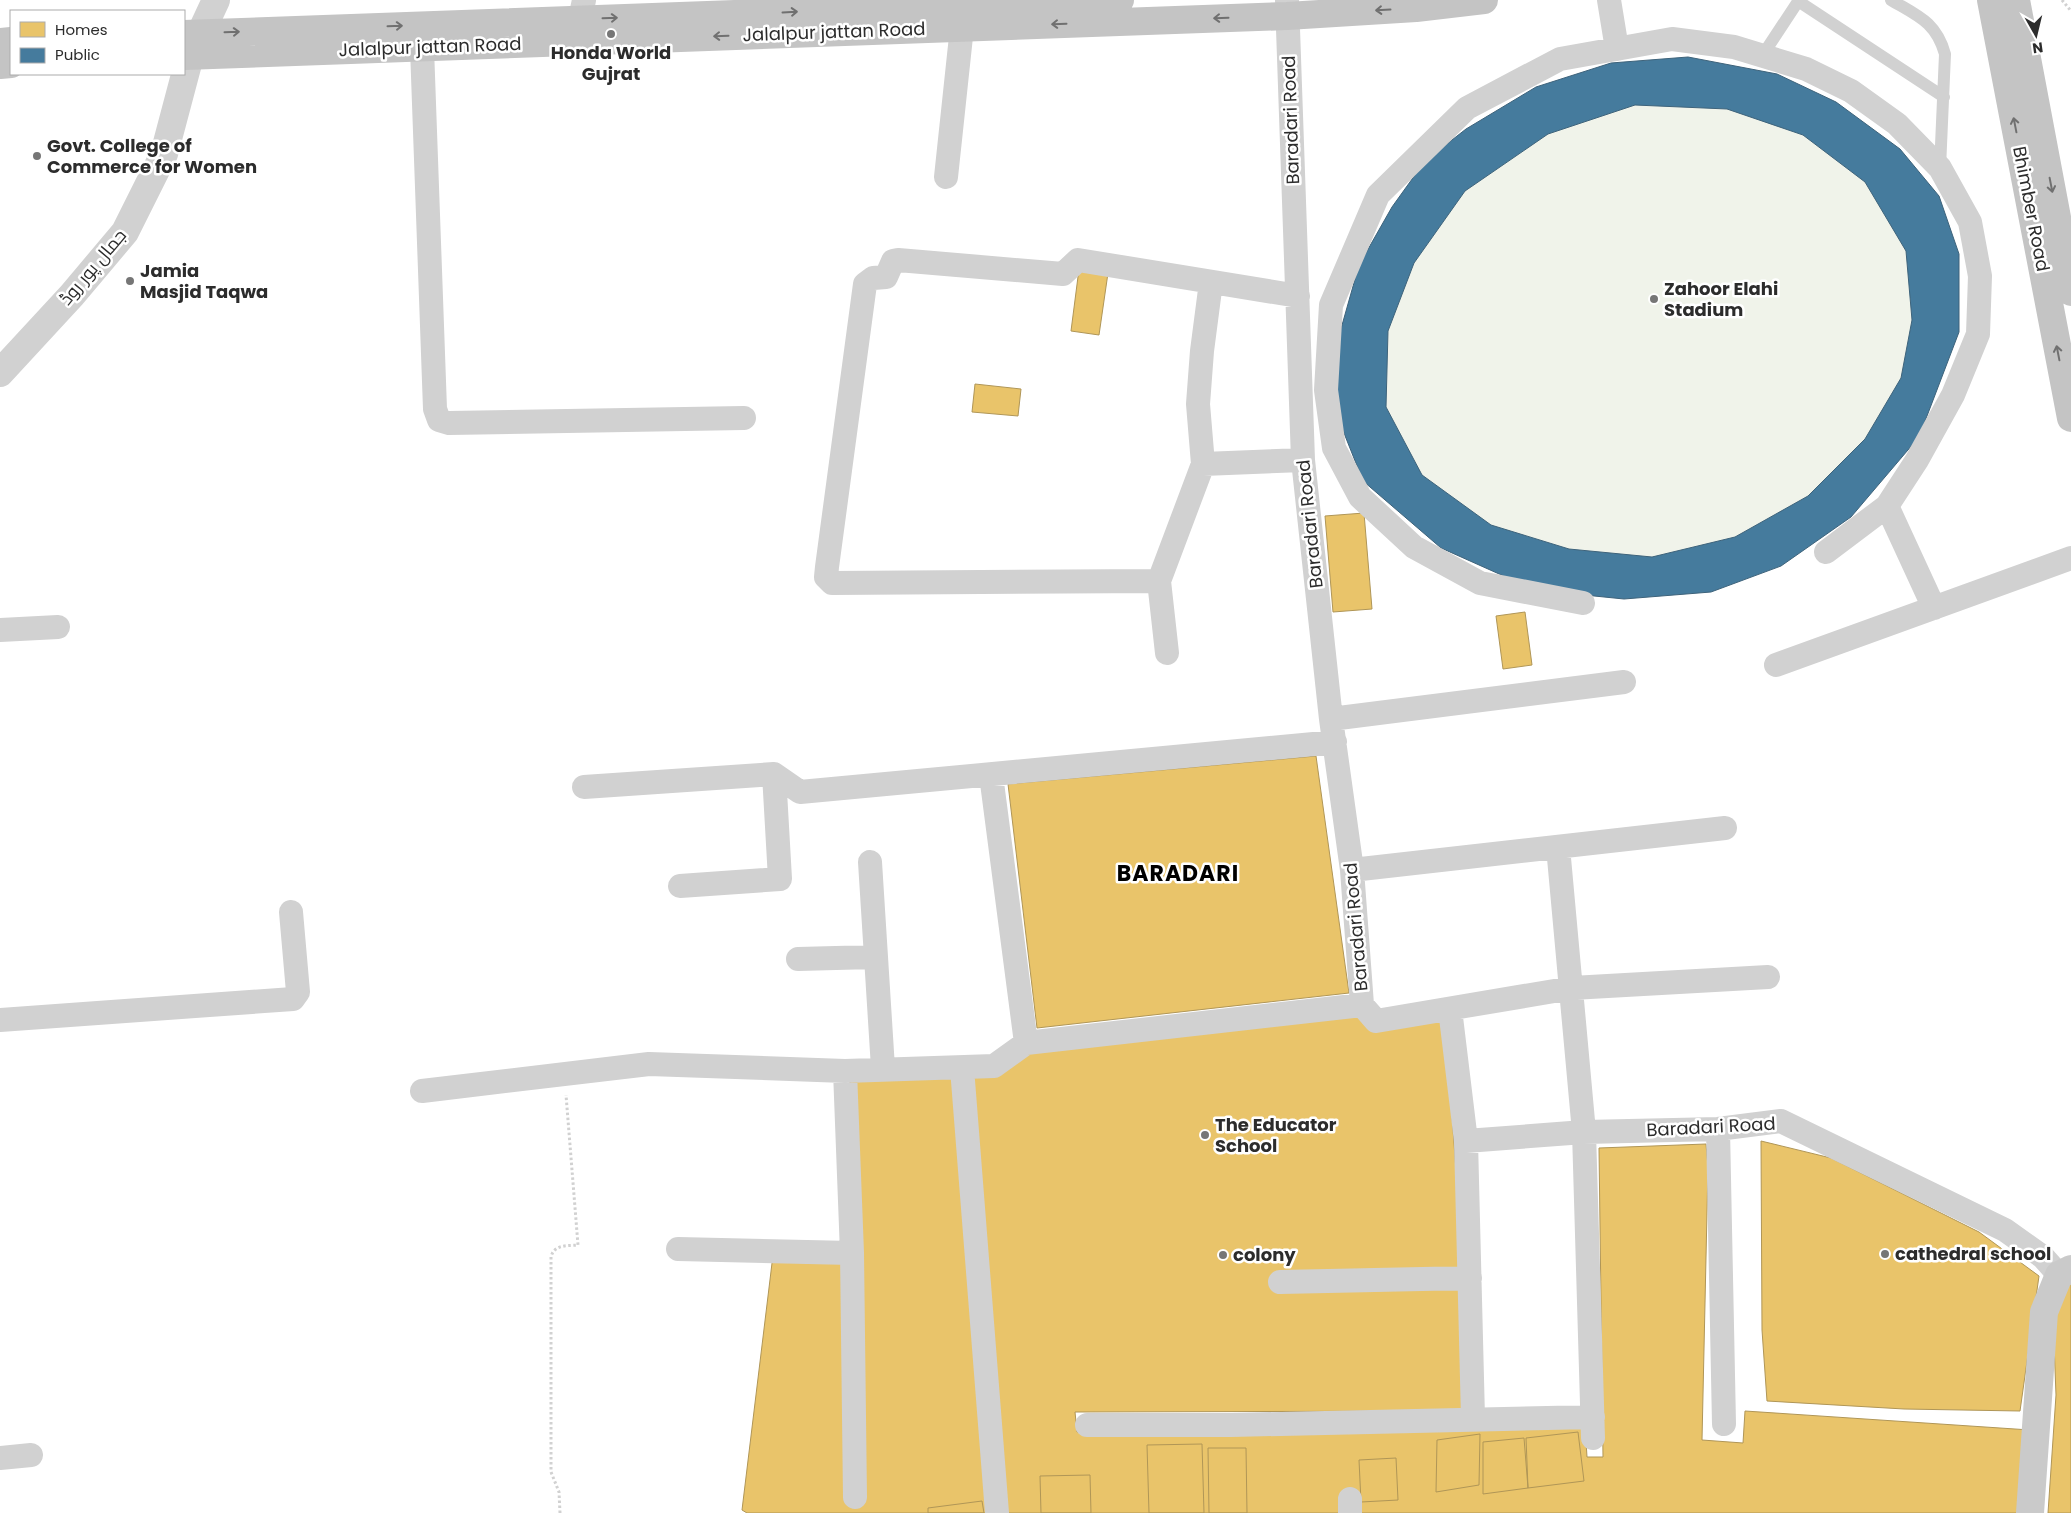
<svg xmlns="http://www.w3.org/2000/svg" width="2071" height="1513" font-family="Poppins,Cairo,sans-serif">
<rect width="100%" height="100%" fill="#fff"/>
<path fill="#f0f3ea" d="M1688,57L1777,74L1836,102L1900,149L1939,196L1959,254V332L1919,437L1781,566L1711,592L1624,599L1535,590L1441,548L1363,481L1335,350L1359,265L1392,207L1425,161L1466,129L1611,63Z"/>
<path fill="#e9c46a" stroke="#b09657" d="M1079,269L1108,273L1099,335L1071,331Z
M975,384L1021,389L1018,416L972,412Z
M1364,513L1372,609L1333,612L1325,516Z
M1525,612L1532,665L1503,669L1496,616Z
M1316,756L1349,993L1037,1028L1008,784Z
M1359,1016L1445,1017L1463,1269L1467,1411L1075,1412L1077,1432L1585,1425L1587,1457H1603L1599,1148L1706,1144L1708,1167L1702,1440L1743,1443L1745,1411L2030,1430L2025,1513H1003L970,1075L1033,1049Z
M958,1073L991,1513H747L742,1510L773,1255L848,1256L850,1074Z
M1761,1141L1831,1158L1979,1232L2039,1276L2020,1411L1904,1409L1767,1401L1762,1330Z
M2071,1277V1513H2048L2056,1395L2053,1317Z
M1578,1432L1584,1481L1528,1488L1526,1438Z
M1480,1434L1479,1485L1436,1492L1437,1440Z
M1524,1438L1528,1488L1483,1494V1442Z
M1202,1444L1204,1513H1149L1147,1445Z
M1208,1448H1246L1247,1513H1209Z
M1396,1458L1398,1500L1361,1502L1359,1460Z
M1090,1475L1091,1513H1041L1040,1476Z
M982,1501L984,1513H928V1508Z"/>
<path fill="#457b9d" stroke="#3e637b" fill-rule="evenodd" d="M1688,57L1777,74L1836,102L1900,149L1939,196L1959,254V332L1919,437L1851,517L1781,566L1711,592L1624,599L1535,590L1441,548L1363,481L1338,418L1335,350L1359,265L1392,207L1425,161L1466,129L1536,87L1611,63ZM1635,105L1727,109L1803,135L1865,182L1906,251L1912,320L1901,378L1865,439L1808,496L1735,537L1652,557L1569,549L1491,525L1422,475L1386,407L1388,331L1414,263L1465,191L1548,134Z"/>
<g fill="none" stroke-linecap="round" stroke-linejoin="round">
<path stroke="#d1d1d1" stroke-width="3" stroke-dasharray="2.5 2.5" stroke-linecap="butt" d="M2062,0L2071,11
M560,1513L559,1492L551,1472V1257C554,1244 568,1246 578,1245L566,1095"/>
<path stroke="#d1d1d1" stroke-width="12" d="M1891,0C1918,16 1936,22 1945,54L1940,168
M1798,1L1944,97
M1762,56L1799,0"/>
<path stroke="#d1d1d1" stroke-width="24" d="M1287,0L1303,460L1331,719L1352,870L1362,1005L1376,1021L1572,988L1768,977
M1609,0L1617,49
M580,19L584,0
M422,48L435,409L439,420L449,423L744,418
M946,177L962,27
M1203,464L1198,404L1202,351L1211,282
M1887,506L1934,608
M1159,581L832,583L826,577L827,567L865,284L873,278L886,277L893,261L898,260L1063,274L1078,260L1298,296
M1583,603L1480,583L1414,547L1360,497L1334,448L1326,390L1331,305L1378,195L1467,108L1560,59L1672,39L1734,47L1806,69L1851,91L1897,124L1940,168L1970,222L1980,276L1978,334L1953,395L1917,460L1887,506L1826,552
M0,630L58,627
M1167,653L1159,581L1203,464L1303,460
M1776,665L2071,558
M1331,719L1624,682
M991,775L1026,1043
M584,787L774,774L800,792L1335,742
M1558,847L1584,1132L1593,1438
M870,862L883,1068
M1352,870L1725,828
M680,886L780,879L774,774
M798,959L874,957
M1450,1009L1466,1141L1473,1418
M0,1020L293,999L298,992L291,912
M962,1068L997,1513
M845,1071L852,1253L855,1497
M422,1091L649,1064L845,1071L994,1066L1026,1043L1362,1005
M1718,1129L1724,1424
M1466,1141L1584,1132L1718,1129L1781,1121L2005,1230L2043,1257L2059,1275
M678,1249L852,1253
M1280,1282L1470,1278
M1087,1425H1231L1593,1417
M0,1458L31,1455
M1350,1513V1499"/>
<path stroke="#d1d1d1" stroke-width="28" d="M0,373L72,295L125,232L164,154L190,56L216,0"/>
<path stroke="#cacaca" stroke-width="28" d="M2030,1513L2044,1312L2059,1275L2071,1269"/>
<path stroke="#c4c4c4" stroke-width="28" d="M1991,0L2071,418
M2016,0L2071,292
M184,34L1120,0
M0,42L11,41
M184,56L1287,16L1416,8L1484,0
M0,65L11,64"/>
</g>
<defs><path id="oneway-shaft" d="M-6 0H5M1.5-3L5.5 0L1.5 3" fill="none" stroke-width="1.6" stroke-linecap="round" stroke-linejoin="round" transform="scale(1.25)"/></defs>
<g stroke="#707070">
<use href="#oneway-shaft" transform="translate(1383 10) rotate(177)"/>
<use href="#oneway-shaft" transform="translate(790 12) rotate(-3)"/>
<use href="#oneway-shaft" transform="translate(610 18) rotate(-2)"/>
<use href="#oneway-shaft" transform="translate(1221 18) rotate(178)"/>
<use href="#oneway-shaft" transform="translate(1059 24) rotate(178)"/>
<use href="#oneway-shaft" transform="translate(395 26) rotate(-2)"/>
<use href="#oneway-shaft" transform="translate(232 32) rotate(-2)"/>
<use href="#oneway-shaft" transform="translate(721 36) rotate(178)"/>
<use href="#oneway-shaft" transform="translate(2015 125) rotate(-101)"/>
<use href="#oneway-shaft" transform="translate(2051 185) rotate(79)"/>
<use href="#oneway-shaft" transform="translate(2058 353) rotate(-101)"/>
</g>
<g fill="#767676" stroke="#fff" stroke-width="2">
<circle cx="611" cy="34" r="5"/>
<circle cx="37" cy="156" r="5"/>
<circle cx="130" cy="281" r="5"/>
<circle cx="1654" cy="299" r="5"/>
<circle cx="1205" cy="1135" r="5"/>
<circle cx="1885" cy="1254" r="5"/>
<circle cx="1223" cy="1255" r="5"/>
</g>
<g text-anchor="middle" stroke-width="5" stroke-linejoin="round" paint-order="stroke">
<g font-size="18" fill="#2c2c2c" stroke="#fff">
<text transform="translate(834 32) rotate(-2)" y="6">Jalalpur jattan Road</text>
<text transform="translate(430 47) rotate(-2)" y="6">Jalalpur jattan Road</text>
<text transform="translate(1291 120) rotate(-92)" y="6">Baradari Road</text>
<text transform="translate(2031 209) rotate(79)" y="6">Bhimber Road</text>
<text transform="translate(93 267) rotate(-50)" y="6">جمال پور روڈ</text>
<text transform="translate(1310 524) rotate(-96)" y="6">Baradari Road</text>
<text transform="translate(1356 927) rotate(-95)" y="6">Baradari Road</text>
<text transform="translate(1711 1127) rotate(-3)" y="6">Baradari Road</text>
</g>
<g font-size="18" font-weight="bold" fill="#2c2c2c" stroke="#fff" text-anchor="start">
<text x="611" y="59" text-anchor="middle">Honda World<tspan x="611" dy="21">Gujrat</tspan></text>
<text x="47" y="152">Govt. College of<tspan x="47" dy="21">Commerce for Women</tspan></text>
<text x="140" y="277">Jamia<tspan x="140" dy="21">Masjid Taqwa</tspan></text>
<text x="1664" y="295">Zahoor Elahi<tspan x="1664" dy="21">Stadium</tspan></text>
<text x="1215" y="1131">The Educator<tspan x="1215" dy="21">School</tspan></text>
<text x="1895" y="1260">cathedral school</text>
<text x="1233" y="1261">colony</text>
</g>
<g font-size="22" font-weight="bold" letter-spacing="1" fill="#000" stroke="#fff">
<text x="1178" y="881">BARADARI</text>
</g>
</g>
<rect x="10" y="10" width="175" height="65" fill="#ffffff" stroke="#ababab"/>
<rect x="20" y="22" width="25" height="15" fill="#e9c46a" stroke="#ababab"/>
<text x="55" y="35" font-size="15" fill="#2c2c2c">Homes</text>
<rect x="20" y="48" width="25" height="15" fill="#457b9d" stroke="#ababab"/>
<text x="55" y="60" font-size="15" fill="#2c2c2c">Public</text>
<g transform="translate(2036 35) rotate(172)" stroke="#ffffff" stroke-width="4" paint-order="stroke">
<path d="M0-4L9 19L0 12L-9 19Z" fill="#2c2c2c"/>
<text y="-8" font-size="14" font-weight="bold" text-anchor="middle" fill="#2c2c2c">N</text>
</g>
</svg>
